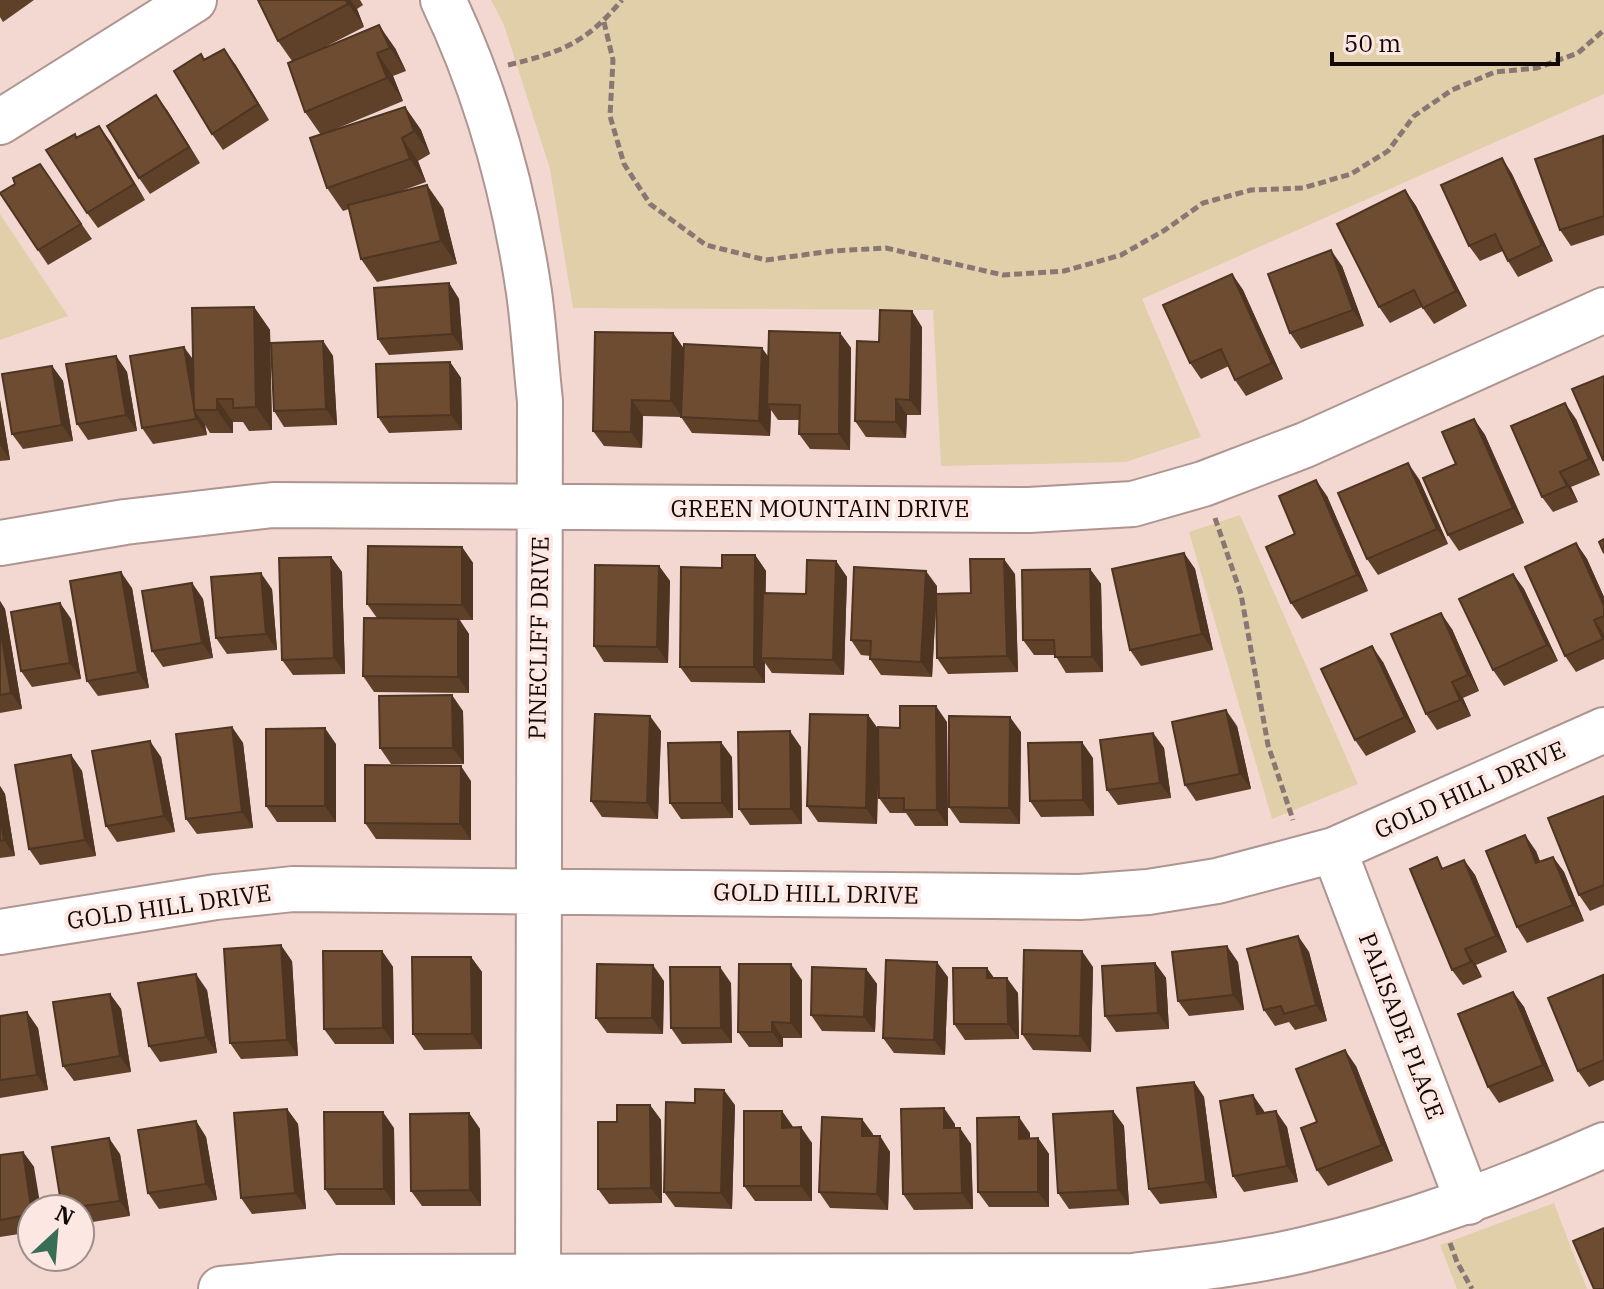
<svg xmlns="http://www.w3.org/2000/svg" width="1604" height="1289" font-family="'IBM Plex Serif',serif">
<rect width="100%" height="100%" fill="#f3d8d2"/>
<path fill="#e1cfaa" d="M491,0H1604V94L1142,299L1201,437L1126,462L941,466L933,310L573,308L550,169L504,25Z
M0,214L68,316L0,340Z
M1240,515L1358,784L1272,819L1189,532Z
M1554,1203L1587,1289H1457L1440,1245Z"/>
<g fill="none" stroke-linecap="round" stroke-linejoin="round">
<g stroke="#ae9590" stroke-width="48">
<path id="minor" d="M443,0C487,92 514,191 529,292C534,328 536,365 540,401L538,1289
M0,122L194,0
M0,543L125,522L273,505L1029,510L1133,504L1203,484L1305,445L1604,310
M1334,850L1468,1202
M0,932L216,897L293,889L1080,897L1148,892L1217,881L1334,850L1604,730
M221,1289L341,1277L1133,1276C1190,1269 1247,1263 1303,1250C1409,1225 1505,1189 1604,1145"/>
</g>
<path stroke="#8a7773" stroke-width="5" stroke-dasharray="8 4" stroke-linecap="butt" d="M604,22L613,60L610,116L624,164L650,204L706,245L766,260L832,251L886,248L1003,275L1064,271L1121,255L1165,230L1203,203L1251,190L1303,188L1351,174L1388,151L1414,116L1452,90L1495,72L1537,68L1578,53L1604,30
M508,65C562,52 586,43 622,0
M1215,518L1241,594L1268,745L1293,820
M1450,1243L1457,1262L1472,1289"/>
<use href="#minor" stroke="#fff" stroke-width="44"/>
</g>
<path fill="#5f412a" d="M0,0H34L3,22L0,17Z
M258,0H360L363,5L357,9L364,27L327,46L395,48L406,71L393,76L403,101L326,133L405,107L421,130L430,154L418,161L426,182L390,195L443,208L457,264L377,282L361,259L349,209L343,211L327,188L321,135L305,112L292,61L278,41Z
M235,64L269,120L223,150L212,134Z
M167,110L200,163L150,194L139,178Z
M77,137L110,141L145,200L98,228L87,213Z
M1604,138V235L1571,246L1560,230Z
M1502,158L1512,174L1553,261L1518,277L1508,261L1503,251L1480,261L1469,246Z
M40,164L92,239L48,265L0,194L15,184Z
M1405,190L1416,206L1467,306L1434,324L1422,307L1390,323L1379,307Z
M1342,266L1364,326L1301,349L1290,333Z
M1232,274L1243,290L1283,379L1246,396L1235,380L1229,366L1201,379L1190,363Z
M449,283L459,299L463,350L389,355L378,339Z
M254,307L270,330L272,430L249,431L243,422H233V433H210L205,425L207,435L153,444L142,428L193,360Z
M922,327L921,415H907L906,438L866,437L855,421L879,342Z
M673,333L684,349L768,356L840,333L851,348L850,450L810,449L799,434L800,420H778L771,410L770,436L692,433L681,417L643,416L642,448L604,446L593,431Z
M323,341L333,356L337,425L284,427L274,411Z
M116,356L127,372L137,431L88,440L77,424Z
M450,362L461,378L462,430L389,433L378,417Z
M52,366L63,381L73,441L23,449L12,434Z
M0,400L10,460L0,461Z
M1474,419L1485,435L1524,523L1459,551L1448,535L1456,464Z
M1576,419L1600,475L1571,487L1578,502L1553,512L1542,497Z
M1419,479L1448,544L1378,575L1367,559Z
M1327,496L1368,591L1302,619L1291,603L1295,534Z
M1576,543L1587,559L1604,597V659L1576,672L1565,656Z
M462,547L473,563V620H460L469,634V693L374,692L363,676L377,618L367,604Z
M1184,553L1195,569L1213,650L1141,666L1130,650Z
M755,555L766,571L765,593L806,594L836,561L847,577L844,675L772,673L765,663V683L691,682L680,667L722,568Z
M331,557L342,572L345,674L293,675L282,660Z
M659,566L670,581L668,663L604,662L594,646Z
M1090,569L1101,584L1103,672L1066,673L1055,655H1034L1023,640Z
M1015,574L1018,672L948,674L937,658L936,605L932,677L881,675L870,659L871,656L861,655L851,640L937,586V594L971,593Z
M1513,574L1524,589L1558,661L1504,686L1493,670Z
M192,583L203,599L213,658L163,667L152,651Z
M132,588L149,688L98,696L87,681Z
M272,589L277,650L227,654L216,638Z
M0,601L5,609L22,709L0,713Z
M60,603L71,619L81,679L32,687L21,671Z
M1452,629L1479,691L1463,698L1471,716L1437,730L1426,714Z
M1383,662L1416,732L1366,756L1355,740Z
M463,711L464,764H391L380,748Z
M868,715L879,730L947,722L948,826H915L906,813H890L879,798V747L877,824L818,822L807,806Z
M1237,726L1251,789L1196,801L1185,785Z
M232,727L243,743L253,828L197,834L186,819Z
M661,731L658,819L602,817L591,801Z
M1021,732L1020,824L960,823L949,807Z
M1153,733L1164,748L1171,798L1118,805L1107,790Z
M336,744V822H277L266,806Z
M801,747L802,824L750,825L739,809Z
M71,755L82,771L96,856L40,865L29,849Z
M161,757L175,832L117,842L106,826Z
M732,757L733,818L681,819L670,803Z
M1093,758L1094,816L1041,817L1030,801Z
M471,781V840L376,839L365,823Z
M0,786L5,794L15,856L0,858Z
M1604,796V905L1590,911L1579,895Z
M1536,851L1540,862L1553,857L1564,872L1584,921L1527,943L1517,927Z
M1464,860L1475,875L1507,952L1476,965L1482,977L1463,985L1452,970L1444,868Z
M1298,936L1309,952L1327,1021L1295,1030L1289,1022L1275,1026L1264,1010Z
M382,951L393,967L394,1044H335L324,1029Z
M471,957L482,972V1049L424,1050L413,1034Z
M292,961L298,1056L241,1059L230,1043Z
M1238,962L1244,1010L1189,1016L1178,1001Z
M1155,963L1166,978L1169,1029L1116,1032L1105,1016Z
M1093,967L1091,1052L1033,1050L1022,1034Z
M987,968L994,978L1018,993L1019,1039L965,1040L954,1024Z
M866,969L877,984L875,1032L822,1031L811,1015Z
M948,977L945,1055L894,1053L883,1038Z
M1604,977V1080L1589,1087L1578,1071Z
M802,980V1038H783V1047H749L738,1032Z
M664,981L663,1034L607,1033L596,1018Z
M731,983L732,1043L682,1044L671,1028Z
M207,990L217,1053L160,1062L149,1046Z
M1513,992L1524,1007L1554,1081L1499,1103L1488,1087Z
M110,994L121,1009L131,1072L74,1081L63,1066Z
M0,1016L38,1028L48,1090L0,1098Z
M1356,1066L1393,1161L1328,1186L1317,1170V1122Z
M1194,1082L1204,1097L1217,1198L1160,1204L1149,1189Z
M650,1105L661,1120L662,1203L609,1204L598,1189L617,1122Z
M735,1105L732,1209L675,1207L664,1192Z
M287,1109L298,1124L306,1209L252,1214L241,1198Z
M782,1111L793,1127L812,1143V1201H755L744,1186Z
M1113,1111L1124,1126L1129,1205L1069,1209L1058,1193Z
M1264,1111V1113L1287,1127L1298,1182L1244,1192L1233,1176Z
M469,1113L480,1129L481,1206H422L411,1191Z
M196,1121L206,1137L217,1200L159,1209L148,1193Z
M955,1124V1128L971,1144L973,1209L914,1210L903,1194Z
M394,1128L395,1205H336L325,1189Z
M1030,1133V1138H1038L1049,1154V1207H989L978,1192Z
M873,1134V1136H880L890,1152L888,1210L830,1208L819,1192Z
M23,1152L34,1167L32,1232L0,1237V1155Z
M120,1154L130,1216L80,1224V1209H67Z"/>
<path fill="#4d3522" d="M346,0H350L357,9L364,27Z
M379,25L395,48L406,71L390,48Z
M224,49L235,64L269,120L258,104Z
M377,53L393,76L403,101L387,78Z
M156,95L167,110L200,163L189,147Z
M405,107L421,130L430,154L414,131Z
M99,126L110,141L145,200L134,184Z
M402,138L418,161L426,182L410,159Z
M1502,158L1512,174L1553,261L1542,245Z
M427,185L443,208L457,264L441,241Z
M1405,190L1416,206L1467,306L1456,291Z
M1331,250L1342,266L1364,326L1353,310Z
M1232,274L1243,290L1283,379L1272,363Z
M449,283L459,299L463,350L452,334Z
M254,307L270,330L272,430L256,407Z
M912,311L922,327L921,415L910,400Z
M673,333L684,349L682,417L671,401Z
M840,333L851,348L850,450L839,434Z
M323,341L333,356L337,425L326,409Z
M184,347L195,362L194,410L205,425L207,435L196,419Z
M762,348L773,363L767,404L771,410L770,436L759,421Z
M116,356L127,372L137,431L126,415Z
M450,362L461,378L462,430L451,415Z
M52,366L63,381L73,441L62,425Z
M217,399L233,422V433L217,410Z
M896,399L907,415L906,438L896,422Z
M0,400L10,460L0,445Z
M632,400L643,416L642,448L631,432Z
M1565,403L1576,419L1600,475L1589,459Z
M1474,419L1485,435L1524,523L1513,508Z
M1408,463L1419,479L1448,544L1437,529Z
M1560,472L1571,487L1578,502L1567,486Z
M1316,480L1327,496L1368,591L1357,575Z
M1576,543L1587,559L1604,597V606Z
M462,547L473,563V620L462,605Z
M1184,553L1195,569L1213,650L1202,634Z
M755,555L766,571L765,658H761L765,663V683L754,667Z
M331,557L342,572L345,674L334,658Z
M1004,559L1015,574L1018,672L1007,656Z
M836,561L847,577L844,675L833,660Z
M659,566L670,581L668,663L657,647Z
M1090,569L1101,584L1103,672L1092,657Z
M926,571L937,586L932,677L921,662Z
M121,572L132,588L149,688L138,672Z
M261,573L272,589L277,650L266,634Z
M1513,574L1524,589L1558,661L1547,645Z
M192,583L203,599L213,658L202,643Z
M0,601L5,609L22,709L11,693L0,628Z
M60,603L71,619L81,679L70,663Z
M1441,613L1452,629L1479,691L1468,675Z
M458,619L469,634V693L458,677Z
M1594,620L1604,634V640L1603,639Z
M1372,646L1383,662L1416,732L1405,717Z
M1452,682L1463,698L1471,716L1460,700Z
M452,695L463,711L464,764L453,748Z
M936,706L947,722L948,826L937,810Z
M1226,710L1237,726L1251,789L1240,774Z
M868,715L879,731L877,824L866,808Z
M650,716L661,731L658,819L647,803Z
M1010,717L1021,732L1020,824L1009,808Z
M232,727L243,743L253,828L242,812Z
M325,728L336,744V822L325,806Z
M790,731L801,747L802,824L791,809Z
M1153,733L1164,748L1171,798L1160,783Z
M150,741L161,757L175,832L164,816Z
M721,742L732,757L733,818L722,803Z
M1082,742L1093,758L1094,816L1083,800Z
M71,755L82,771L96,856L85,840Z
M461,766L471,781V840L460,824Z
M0,786L5,794L15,856L4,840L0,814Z
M1525,835L1536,851L1547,879L1536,863Z
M1553,857L1564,872L1584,921L1573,905Z
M1464,860L1475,875L1507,952L1496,936Z
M1298,936L1309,952L1327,1021L1316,1005Z
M281,945L292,961L298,1056L287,1040Z
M1227,946L1238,962L1244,1010L1233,995Z
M1465,949L1476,965L1482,977L1471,962Z
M382,951L393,967L394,1044L383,1028Z
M1082,951L1093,967L1091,1052L1080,1036Z
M471,957L482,972V1049L472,1034Z
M937,962L948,977L945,1055L934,1040Z
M1155,963L1166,978L1169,1029L1158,1013Z
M791,964L802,980V1038L791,1023Z
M653,965L664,981L663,1034L652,1018Z
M720,967L731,983L732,1043L721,1028Z
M987,968L998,984L987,978Z
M866,969L877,984L875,1032L864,1017Z
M196,974L207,990L217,1053L206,1037Z
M1007,978L1018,993L1019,1039L1008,1024Z
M1513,992L1524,1007L1554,1081L1543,1065Z
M110,994L121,1009L131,1072L120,1056Z
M27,1012L38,1028L48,1090L37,1075Z
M772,1022L783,1038V1047L772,1032Z
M1345,1050L1356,1066L1393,1161L1382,1145Z
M1194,1082L1204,1097L1217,1198L1206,1182Z
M724,1090L735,1105L732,1209L721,1193Z
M1253,1095L1264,1111L1268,1130L1257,1114Z
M650,1105L661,1120L662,1203L651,1188Z
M944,1108L955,1124V1144L944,1128Z
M287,1109L298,1124L306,1209L295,1193Z
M782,1111L793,1127V1143L782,1128Z
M1113,1111L1124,1126L1129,1205L1118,1190Z
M1276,1111L1287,1127L1298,1182L1287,1166Z
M383,1112L394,1128L395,1205L384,1189Z
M469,1113L480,1129L481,1206L470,1190Z
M1019,1117L1030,1133V1154L1019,1139Z
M862,1119L873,1134V1151L862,1136Z
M196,1121L206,1137L217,1200L206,1184Z
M801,1127L812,1143V1201L801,1186Z
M960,1128L971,1144L973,1209L962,1193Z
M880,1136L890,1152L888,1210L877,1194Z
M109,1138L120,1154L130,1216L120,1201Z
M1038,1138L1049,1154V1207L1038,1192Z
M23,1152L34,1167L41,1209H32Z"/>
<path fill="#6e4c31" stroke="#4d3522" stroke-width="2" d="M258,0H346L348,4L278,41Z
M379,25L390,48L377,53L387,78L305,112L288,63Z
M224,49L258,104L212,134L174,71L201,54L204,60Z
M156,95L189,147L139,178L107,126Z
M405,107L414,131L402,138L410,159L327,188L310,138Z
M99,126L134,184L87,213L46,150L75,134L76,138Z
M1603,136L1604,216L1560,230L1535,159Z
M1502,158L1542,245L1508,261L1495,234L1469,246L1441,185Z
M40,164L81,224L38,250L0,193L15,184L13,178Z
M427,185L441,241L361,259L348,205Z
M1405,190L1456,291L1423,308L1414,290L1379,307L1337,224Z
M1331,250L1353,310L1290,333L1268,274Z
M1232,274L1272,363L1235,380L1221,349L1190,363L1163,305Z
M449,283L452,334L378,339L374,288Z
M254,307L256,407L233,408V399H217V410H194L192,308Z
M880,310L912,311L910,400L896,399V422L855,421L857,341L879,342Z
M769,331L840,333L839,434H799L800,405L767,404Z
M595,332L673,333L671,401L632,400L631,432L593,431Z
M323,341L326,409L274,411L271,343Z
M684,344L762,348L759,421L681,417Z
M184,347L196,419L142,428L130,356Z
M116,356L126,415L77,424L66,364Z
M450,362L451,415L378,417L376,364Z
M52,366L62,425L12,434L2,374Z
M1604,376V459L1603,460L1572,389Z
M1565,403L1589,459L1560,472L1567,486L1542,497L1511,426Z
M1474,419L1513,508L1448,535L1423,478L1456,464L1442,432Z
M1408,463L1437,529L1367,559L1338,493Z
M1316,480L1357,575L1291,603L1266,547L1295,534L1279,496Z
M1604,539V553L1599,542Z
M1576,543L1604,606V616L1594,620L1603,639L1565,656L1525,567Z
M368,546L462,547V605L367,604Z
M1184,553L1202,634L1130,650L1112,569Z
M722,555H755L754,667H680L681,567L722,568Z
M331,557L334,658L282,660L279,558Z
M970,559H1004L1007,656L937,658L936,594L971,593Z
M807,560L836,561L833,660L761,658L763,593L806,594Z
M595,565L659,566L657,647L594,646Z
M854,567L926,571L921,662L870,659L871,641L851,640Z
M1090,569L1092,657H1055L1054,640H1023L1022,570Z
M121,572L138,672L87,681L70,581Z
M261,573L266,634L216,638L211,577Z
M1513,574L1547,645L1493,670L1459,599Z
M192,583L202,643L152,651L142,591Z
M60,603L70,663L21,671L11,612Z
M1441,613L1468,675L1452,682L1460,700L1426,714L1391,634Z
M364,618L458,619V677L363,676Z
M0,628L11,693L0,695Z
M1372,646L1405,717L1355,740L1321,669Z
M452,695L453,748H380L379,696Z
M900,706H936L937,810H904V798H879L878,727L900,728Z
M1226,710L1240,774L1185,785L1172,722Z
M595,714L650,716L647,803L591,801Z
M810,714L868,715L866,808L807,806Z
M949,716L1010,717L1009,808L949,807Z
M232,727L242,812L186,819L176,734Z
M325,728V806H266V729Z
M790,731L791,809H739L738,732Z
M1153,733L1160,783L1107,790L1100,740Z
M150,741L164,816L106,826L92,751Z
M721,742L722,803H670L668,743Z
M1082,742L1083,800L1030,801L1028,743Z
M71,755L85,840L29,849L15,765Z
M365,765L461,766L460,824L365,823Z
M1604,796V885L1579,895L1548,818Z
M0,814L4,840L0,841Z
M1525,835L1536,863L1553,857L1573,905L1517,927L1486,851Z
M1437,857L1442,869L1464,860L1496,936L1465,949L1471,962L1452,970L1410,869Z
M1298,936L1316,1005L1284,1014L1281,1006L1264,1010L1247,949Z
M281,945L287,1040L230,1043L224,949Z
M1227,946L1233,995L1178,1001L1172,952Z
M1024,950L1082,951L1080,1036L1022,1034Z
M323,951H382L383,1028L324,1029Z
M412,957H471L472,1034H413Z
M886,960L937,962L934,1040L883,1038Z
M1155,963L1158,1013L1105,1016L1102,966Z
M597,964L653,965L652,1018H596Z
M739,964H791V1023L772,1022V1032H738Z
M670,967H720L721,1028H671Z
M812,967L866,969L864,1017L811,1015Z
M953,968H987V978H1007L1008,1024H954Z
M196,974L206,1037L149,1046L138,983Z
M1603,975L1604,1060L1578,1071L1548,998Z
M1513,992L1543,1065L1488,1087L1458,1014Z
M110,994L120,1056L63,1066L53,1002Z
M27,1012L37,1075L0,1080V1016Z
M1345,1050L1382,1145L1317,1170L1301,1128L1317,1122L1296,1069Z
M1194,1082L1206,1182L1149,1189L1137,1088Z
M695,1089L724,1090L721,1193L664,1192L666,1102L695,1103Z
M1253,1095L1257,1114L1276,1111L1287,1166L1233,1176L1220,1101Z
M617,1105H650L651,1188L598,1189V1122H617Z
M944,1108V1128H960L962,1193L903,1194L901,1109Z
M287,1109L295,1193L241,1198L234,1113Z
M744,1111H782V1128L801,1127V1186H744Z
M1113,1111L1118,1190L1058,1193L1053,1114Z
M324,1112H383L384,1189H325Z
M469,1113L470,1190L411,1191L410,1114Z
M822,1117L862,1119V1136H880L877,1194L819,1192Z
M1019,1117V1139L1038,1138V1192H978L977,1118Z
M196,1121L206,1184L148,1193L138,1130Z
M109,1138L120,1201L62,1209L52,1147Z
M23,1152L32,1214L0,1220V1155Z
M1604,1228V1289H1594L1573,1241Z"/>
<g text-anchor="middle" stroke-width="8" stroke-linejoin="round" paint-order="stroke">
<g font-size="24" fill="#110907" stroke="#fce7e2">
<text x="820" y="517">GREEN MOUNTAIN DRIVE</text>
<text transform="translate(539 638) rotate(-89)" y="8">PINECLIFF DRIVE</text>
<text transform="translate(1470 790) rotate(-24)" y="8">GOLD HILL DRIVE</text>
<text transform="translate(816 894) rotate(1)" y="8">GOLD HILL DRIVE</text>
<text transform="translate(169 907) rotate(-8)" y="8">GOLD HILL DRIVE</text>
<text transform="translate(1401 1026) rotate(69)" y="8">PALISADE PLACE</text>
</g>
</g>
<g transform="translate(56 1233) rotate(26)"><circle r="38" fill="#fce7e2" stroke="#9e8e8a" stroke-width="2"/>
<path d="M0-6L14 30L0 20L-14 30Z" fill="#376e55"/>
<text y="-12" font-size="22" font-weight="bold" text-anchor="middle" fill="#110907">N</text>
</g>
<path d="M1332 52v12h226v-12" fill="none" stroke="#110907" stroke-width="4"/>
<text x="1344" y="52" font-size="24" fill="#110907" stroke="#fce7e2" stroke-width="6" paint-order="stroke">50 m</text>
</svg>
